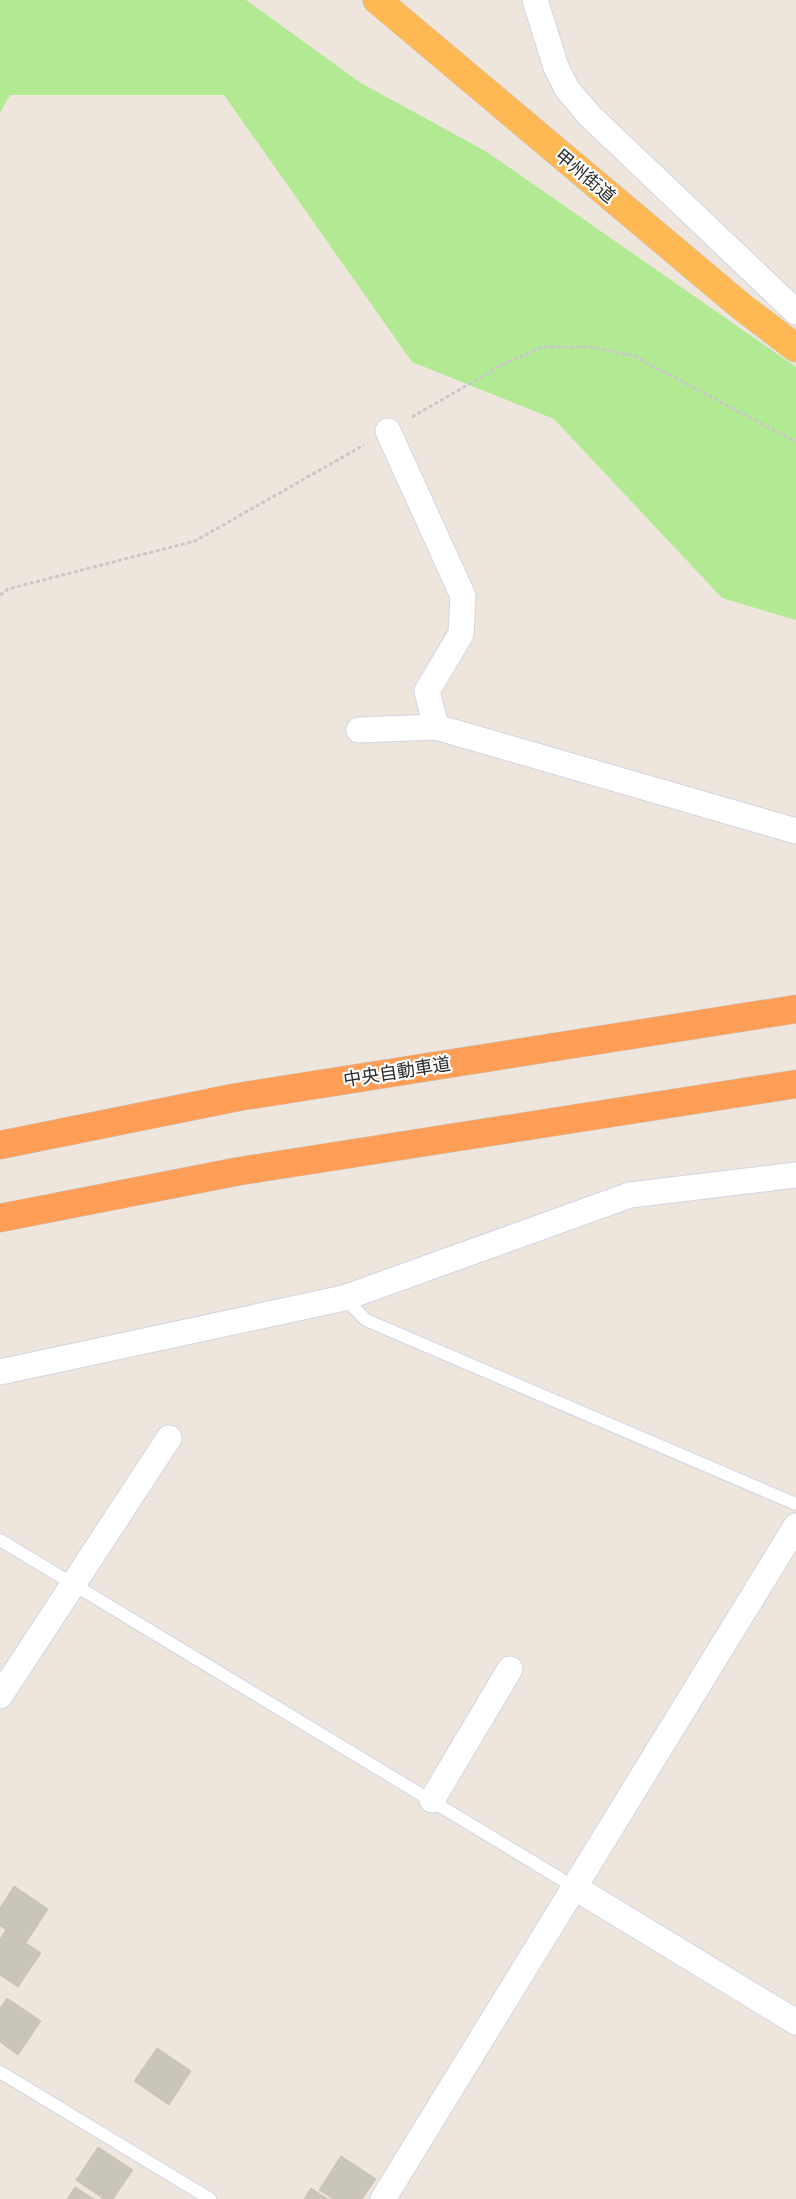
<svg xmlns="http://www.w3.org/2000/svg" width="796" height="2199" font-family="'Open Sans','Noto Sans JP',sans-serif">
<rect width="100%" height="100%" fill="#eee6dc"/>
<path fill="#b2ea94" d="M0,0H246L361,83L487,152L796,367V620L722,598L554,419L412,362L224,95H10L0,113Z"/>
<path fill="#c9c5bb" stroke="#cac3b6" d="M14,1886L48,1909L26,1943L0,1926V1908Z
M6,1930L41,1953L18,1987L0,1975V1939Z
M7,1998L41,2021L18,2055L0,2042V2008Z
M157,2048L191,2071L169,2105L134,2081Z
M98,2147L133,2170L113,2199H104L76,2180Z
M341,2156L376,2179L362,2199H333L319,2190Z
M75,2187L94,2199H67Z
M311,2188L328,2199H304Z"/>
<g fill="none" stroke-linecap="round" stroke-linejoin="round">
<g stroke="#d1d5e5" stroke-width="14">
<path id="service" d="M344,1298L366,1320L796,1504
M0,1540L574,1887
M0,2072L210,2199"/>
</g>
<g stroke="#d1d5e5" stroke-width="27">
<path id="minor" d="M535,0L556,67L567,89L590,116L796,312
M388,431L463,596L461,634L427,691L436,727
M359,730L436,727L796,831
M0,1372L344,1298L630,1195L796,1175
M0,1696L169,1438
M432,1800L510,1669
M574,1887L796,2022
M383,2199L796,1526"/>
</g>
<g stroke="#c8c8c8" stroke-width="29">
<path id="trunk" d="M377,0L742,307L796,348"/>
</g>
<g stroke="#c8c8c8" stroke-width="29">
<path id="motorway" d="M0,1145L238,1097L796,1009
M0,1218L240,1171L796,1084"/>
</g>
<path stroke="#c8c8c8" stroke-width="3" stroke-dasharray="4 2.5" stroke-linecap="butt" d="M412,417L504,364L542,347H592L634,356L796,442
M0,595L8,589L195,541L364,445"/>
<use href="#service" stroke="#fff" stroke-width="12"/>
<use href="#minor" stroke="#fff" stroke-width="25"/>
<use href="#trunk" stroke="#feb954" stroke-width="28"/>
<use href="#motorway" stroke="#ff9e57" stroke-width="28"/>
</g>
<g text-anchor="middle" stroke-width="4.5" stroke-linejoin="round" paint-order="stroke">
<g font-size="18" fill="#2b2b2b" stroke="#fff">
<text transform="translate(585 176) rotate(40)" y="6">甲州街道</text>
<text transform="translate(397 1072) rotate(-9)" y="6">中央自動車道</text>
</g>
</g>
</svg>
